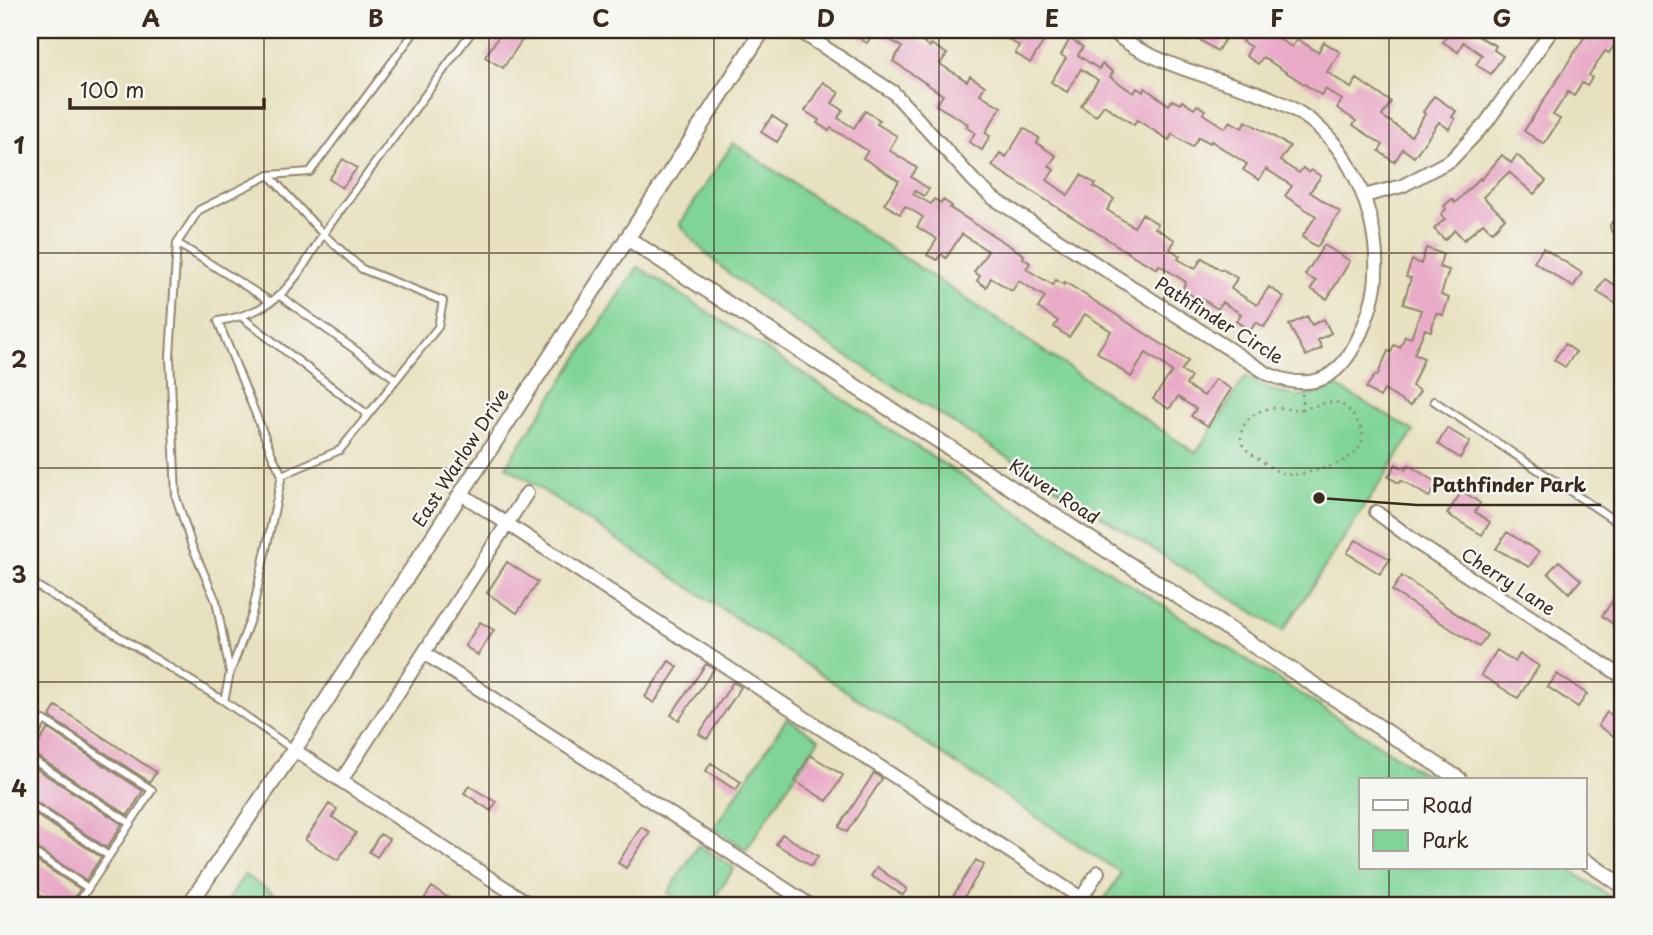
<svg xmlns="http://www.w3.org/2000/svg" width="1653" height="935" font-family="'Playpen Sans',sans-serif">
<rect width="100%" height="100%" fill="#f6f6f2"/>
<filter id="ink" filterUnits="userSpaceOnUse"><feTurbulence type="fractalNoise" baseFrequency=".0143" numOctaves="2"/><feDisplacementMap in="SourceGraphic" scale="14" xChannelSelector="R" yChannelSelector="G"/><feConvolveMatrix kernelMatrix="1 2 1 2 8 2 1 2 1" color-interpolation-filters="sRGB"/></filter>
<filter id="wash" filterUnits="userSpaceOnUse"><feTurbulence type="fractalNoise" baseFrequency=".00686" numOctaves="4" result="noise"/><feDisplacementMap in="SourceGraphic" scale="28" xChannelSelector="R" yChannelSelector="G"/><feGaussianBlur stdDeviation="1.57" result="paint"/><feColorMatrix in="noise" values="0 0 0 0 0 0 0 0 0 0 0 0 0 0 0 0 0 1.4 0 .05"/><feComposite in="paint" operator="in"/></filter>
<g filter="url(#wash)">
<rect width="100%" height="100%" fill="#e8e1c0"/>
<path fill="#80d497" stroke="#5e7f5a" stroke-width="2" d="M733,143L1196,453L1246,376C1276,395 1303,404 1336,386L1414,431L1283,631L823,341C779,310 710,267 680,224Z
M638,267L1432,779H1361V867H1565L1623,905H1101L1121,873L506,466Z
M787,718L819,739L746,850L714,828Z
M698,845L734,868L710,905H688L668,893Z
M244,875L291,905H225Z"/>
<g id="blocks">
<path fill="#e9abc8" d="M503,30H529L503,68L485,57Z
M846,30H902L930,47L931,44L947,54L940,64L967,81L970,76L985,86L980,94L1001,107L985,133L990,136L982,150L969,142L975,133L966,127L968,124L936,105L943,95L893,61L902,47L875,31L867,43Z
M994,30H1051L1030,63L1015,53L1019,46Z
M1168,30H1222L1219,34L1225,39L1217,51L1191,34L1187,41Z
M1250,30H1272L1269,33L1292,47L1297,39L1318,52L1324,42L1340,52L1327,72L1351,88L1357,79L1391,102L1382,116L1411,136L1425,114L1423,112L1434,96L1456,111L1452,117L1455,119L1449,129L1439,122L1414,157L1403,149L1394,162L1379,151L1383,145L1353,125L1356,121L1337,108L1342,100L1325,89L1321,95L1263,57L1258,64L1246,56L1251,47L1242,42Z
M1451,30H1467L1496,46L1494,50L1503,56L1491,74L1476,65L1482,55L1463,42L1458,52L1443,42Z
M1589,30L1623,31L1609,53L1605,51L1589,75L1592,78L1587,86L1582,83L1574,96L1568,92L1553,115L1560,119L1544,144L1524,131Z
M1070,39L1083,47L1078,55L1099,69L1102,64L1113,72L1110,77L1134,93L1137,88L1143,92L1145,88L1169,105L1172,100L1180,104L1182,101L1194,109L1197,105L1205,110L1203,114L1225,128L1230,121L1242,128L1246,121L1290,146L1280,161L1299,173L1303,168L1309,173L1311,170L1321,176L1310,192L1340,212L1317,247L1302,237L1316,216L1285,196L1292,186L1266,169L1259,180L1243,170L1247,164L1211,141L1210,143L1199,137L1192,147L1172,134L1169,140L1137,120L1134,125L1104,105L1096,116L1081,106L1098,80L1081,69L1067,92L1051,82L1066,58L1061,55Z
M823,82L839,93L832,103L843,110L838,118L854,128L865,111L880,120L877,124L897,136L889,150L917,168L911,177L929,189L924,196L915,191L913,194L931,204L934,199L941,203L943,200L952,206L950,208L1024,255L1023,258L1030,263L1026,269L1053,285L1056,280L1064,285L1065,282L1188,361L1181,371L1191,377L1186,385L1204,396L1215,379L1231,389L1208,426L1191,416L1196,409L1178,397L1169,409L1153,399L1172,372L1164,365L1146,353L1131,377L1097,352L1111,331L1085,314L1069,337L1054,327L1058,321L1038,308L1045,297L1019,281L1012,291L991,278L986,287L977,281L980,276L974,272L988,251L962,234L946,258L941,254L937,260L927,255L937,239L917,227L923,217L905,206L900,214L884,204L899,181L863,158L868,151L831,128L829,131L817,123L819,120L805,111Z
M772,116L787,126L777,142L761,132Z
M1024,128L1039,138L1037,143L1056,156L1049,166L1054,170L1047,180L1068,195L1081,175L1096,184L1094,187L1114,199L1107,210L1134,227L1142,214L1158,224L1155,228L1175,240L1170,249L1180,256L1178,259L1195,269L1202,258L1221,270L1222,269L1237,278L1231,289L1257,305L1269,287L1284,297L1264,327L1256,322L1250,331L1236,321L1241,314L1222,302L1218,309L1199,297L1197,299L1182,289L1186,282L1159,265L1157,269L1137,258L992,166L1000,153L1006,157Z
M1502,155L1511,163L1517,155L1546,181L1534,194L1509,172L1483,197L1505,218L1492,232L1483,223L1464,240L1455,230L1445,240L1434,229L1445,219L1441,214L1446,209L1444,206L1452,199L1455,203L1480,178L1481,180Z
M343,159L357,168L342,188L329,179Z
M1324,245L1350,261L1327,299L1311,289L1316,281L1305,275Z
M1426,248L1443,254L1439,267L1449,270L1441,295L1449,298L1443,315L1436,313L1431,331L1425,329L1414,354L1424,358L1412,386L1420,391L1410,406L1384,390L1380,397L1366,388L1375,375L1377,376L1388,351L1391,352L1394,345L1400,348L1405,336L1411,338L1421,310L1403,304L1411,278L1406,277L1412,260L1421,264Z
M1543,248L1582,273L1573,287L1534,262Z
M1605,279L1623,290V308L1597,292Z
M1307,316L1312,325L1324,319L1331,333L1318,340L1322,348L1306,356L1289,325Z
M1565,344L1576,352L1565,367L1554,360Z
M1447,428L1470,442L1460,458L1438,444Z
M1396,464L1405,470L1409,465L1438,484L1429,497L1401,480L1399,483L1388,477Z
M1462,491L1480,503L1475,512L1490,522L1482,535L1447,514Z
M1507,532L1539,552L1529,567L1496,549Z
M1356,540L1390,559L1380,574L1347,553Z
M1559,561L1581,580L1569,593L1548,573Z
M507,562L538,582L517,613L487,593Z
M1402,576L1487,635L1479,647L1392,591Z
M1623,586V616L1616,626L1602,616Z
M480,622L494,630L478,655L465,646Z
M1497,650L1515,662L1520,654L1539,666L1518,698L1481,675Z
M669,661L678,667L654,703L645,697Z
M706,664L714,669L679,720L671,715Z
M1557,674L1587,694L1578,707L1548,687Z
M733,682L741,687L707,739L699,734Z
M56,706L156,772L150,782L54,720L50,716Z
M1607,712L1623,723V742L1598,726Z
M48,729L143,791L128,815L32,753Z
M810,755L843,775L827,801L795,781Z
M711,763L741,782L736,790L706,771Z
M30,765L122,824L107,848L30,798Z
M874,773L882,779L847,832L839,827Z
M469,786L496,802L491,811L464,793Z
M329,804L337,809L332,817L356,833L338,860L305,840Z
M30,811L101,857L86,880L30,844Z
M641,827L650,832L626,868L618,863Z
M380,834L389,839L377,857L369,852Z
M782,834L818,856L811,866L776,844Z
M30,857L80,889L71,905H51L48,900L30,889Z
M976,860L984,865L959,905H947Z
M877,867L907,889L903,895L871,876Z
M432,887L459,905H420Z"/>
</g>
</g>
<g filter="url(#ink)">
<use href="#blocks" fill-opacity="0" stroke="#92866f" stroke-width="2"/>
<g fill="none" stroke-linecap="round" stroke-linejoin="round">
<g stroke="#92866f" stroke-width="10">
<path id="service" d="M177,243L271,302
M280,296L396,379
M243,318L368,415
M1434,401L1623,526
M282,475L273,457L218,321C277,313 295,282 323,234L473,30
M37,586L224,701L294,750
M230,673L216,601L192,546L176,497L170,357L177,243L199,210L269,175L310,172L416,30
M224,701L230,673L252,614L282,475L340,450L438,327L443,301L362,269L323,234L269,175
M30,743L44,720L152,790L77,905
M30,758L130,823
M30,804L109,856
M30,850L88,888
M30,895L45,905"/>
</g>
<g stroke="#92866f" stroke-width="16">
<path id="minor" d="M798,30L893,92L975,182L993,198L1268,374C1317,395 1343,375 1362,330C1369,313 1376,292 1376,273C1378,237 1367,198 1350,167C1307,88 1228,91 1157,58C1141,51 1124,43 1112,30
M1364,196L1402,186L1451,160L1486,123L1552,30
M1617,227L1623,231
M460,493L1081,898
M1376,512L1420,545L1623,677
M424,653L810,905
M294,750L531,905
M341,781L527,493
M1077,905L1098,872"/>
</g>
<g stroke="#92866f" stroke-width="18">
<path id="tertiary" d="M627,238L1459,779
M1585,861L1623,886
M189,905L294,750L763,30"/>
</g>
<path stroke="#92866f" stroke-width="2.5" stroke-dasharray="2 5" stroke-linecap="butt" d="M1302,394L1303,409C1313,407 1325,402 1334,402C1342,403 1348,409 1352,414C1381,448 1343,465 1313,471C1305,473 1295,476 1286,474C1278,473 1270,467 1263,462C1255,456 1243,450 1241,440C1239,421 1259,407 1277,408C1286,408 1293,411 1303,409"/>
<use href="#service" stroke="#fff" stroke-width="6"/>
<use href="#minor" stroke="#fff" stroke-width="12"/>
<use href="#tertiary" stroke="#fff" stroke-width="14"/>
</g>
</g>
<path fill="none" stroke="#3b2a1e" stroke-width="2" stroke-opacity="0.55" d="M264,30V905M489,30V905M714,30V905M939,30V905M1164,30V905M1389,30V779M30,253H1623M30,468H1623M30,682H1623M1389,867V905"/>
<g text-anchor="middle" stroke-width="5" stroke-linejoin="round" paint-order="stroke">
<g font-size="18" fill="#3b2a1e" stroke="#f6f6f2">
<text transform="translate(1219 321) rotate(32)" y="6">Pathfinder Circle</text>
<text transform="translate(461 458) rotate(-57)" y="6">East Warlow Drive</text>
<text transform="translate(1054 492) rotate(33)" y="6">Kluver Road</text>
<text transform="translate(1508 582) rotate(33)" y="6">Cherry Lane</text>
</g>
</g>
<path fill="none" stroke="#3b2a1e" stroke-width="2.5" d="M1319 498L1417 505H1601"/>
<circle fill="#3b2a1e" stroke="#f6f6f2" stroke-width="2.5" cx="1319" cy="498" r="7"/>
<g font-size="19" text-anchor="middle" font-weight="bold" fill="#3b2a1e" stroke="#f6f6f2" stroke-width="5" stroke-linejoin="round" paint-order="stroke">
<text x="1509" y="492">Pathfinder Park</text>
</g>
<rect width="1653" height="935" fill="none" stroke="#f6f6f2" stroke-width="77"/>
<rect x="1359" y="778" width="228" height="91" fill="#f6f6f2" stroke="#aba49d" stroke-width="2"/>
<rect x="1373" y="800" width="35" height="10" fill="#ffffff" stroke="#aba49d" stroke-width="2"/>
<text x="1422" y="813" font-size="21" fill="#3b2a1e">Road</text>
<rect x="1373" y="830" width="35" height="21" fill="#80d497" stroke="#aba49d" stroke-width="2"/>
<text x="1422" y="848" font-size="21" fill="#3b2a1e">Park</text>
<path d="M70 98v10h194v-10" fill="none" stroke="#3b2a1e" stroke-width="3.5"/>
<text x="80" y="98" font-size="21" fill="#3b2a1e" stroke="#f6f6f2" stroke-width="5" paint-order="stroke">100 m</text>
<rect x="38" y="38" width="1576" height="859" fill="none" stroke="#3b2a1e" stroke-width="2.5"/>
<g font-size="23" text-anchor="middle" font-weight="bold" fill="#3b2a1e">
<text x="151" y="27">A</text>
<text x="376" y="27">B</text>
<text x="601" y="27">C</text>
<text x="826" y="27">D</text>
<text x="1052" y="27">E</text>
<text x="1277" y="27">F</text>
<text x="1502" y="27">G</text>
<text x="19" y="154">1</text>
<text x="19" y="368">2</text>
<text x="19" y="583">3</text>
<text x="19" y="797">4</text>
</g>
</svg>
